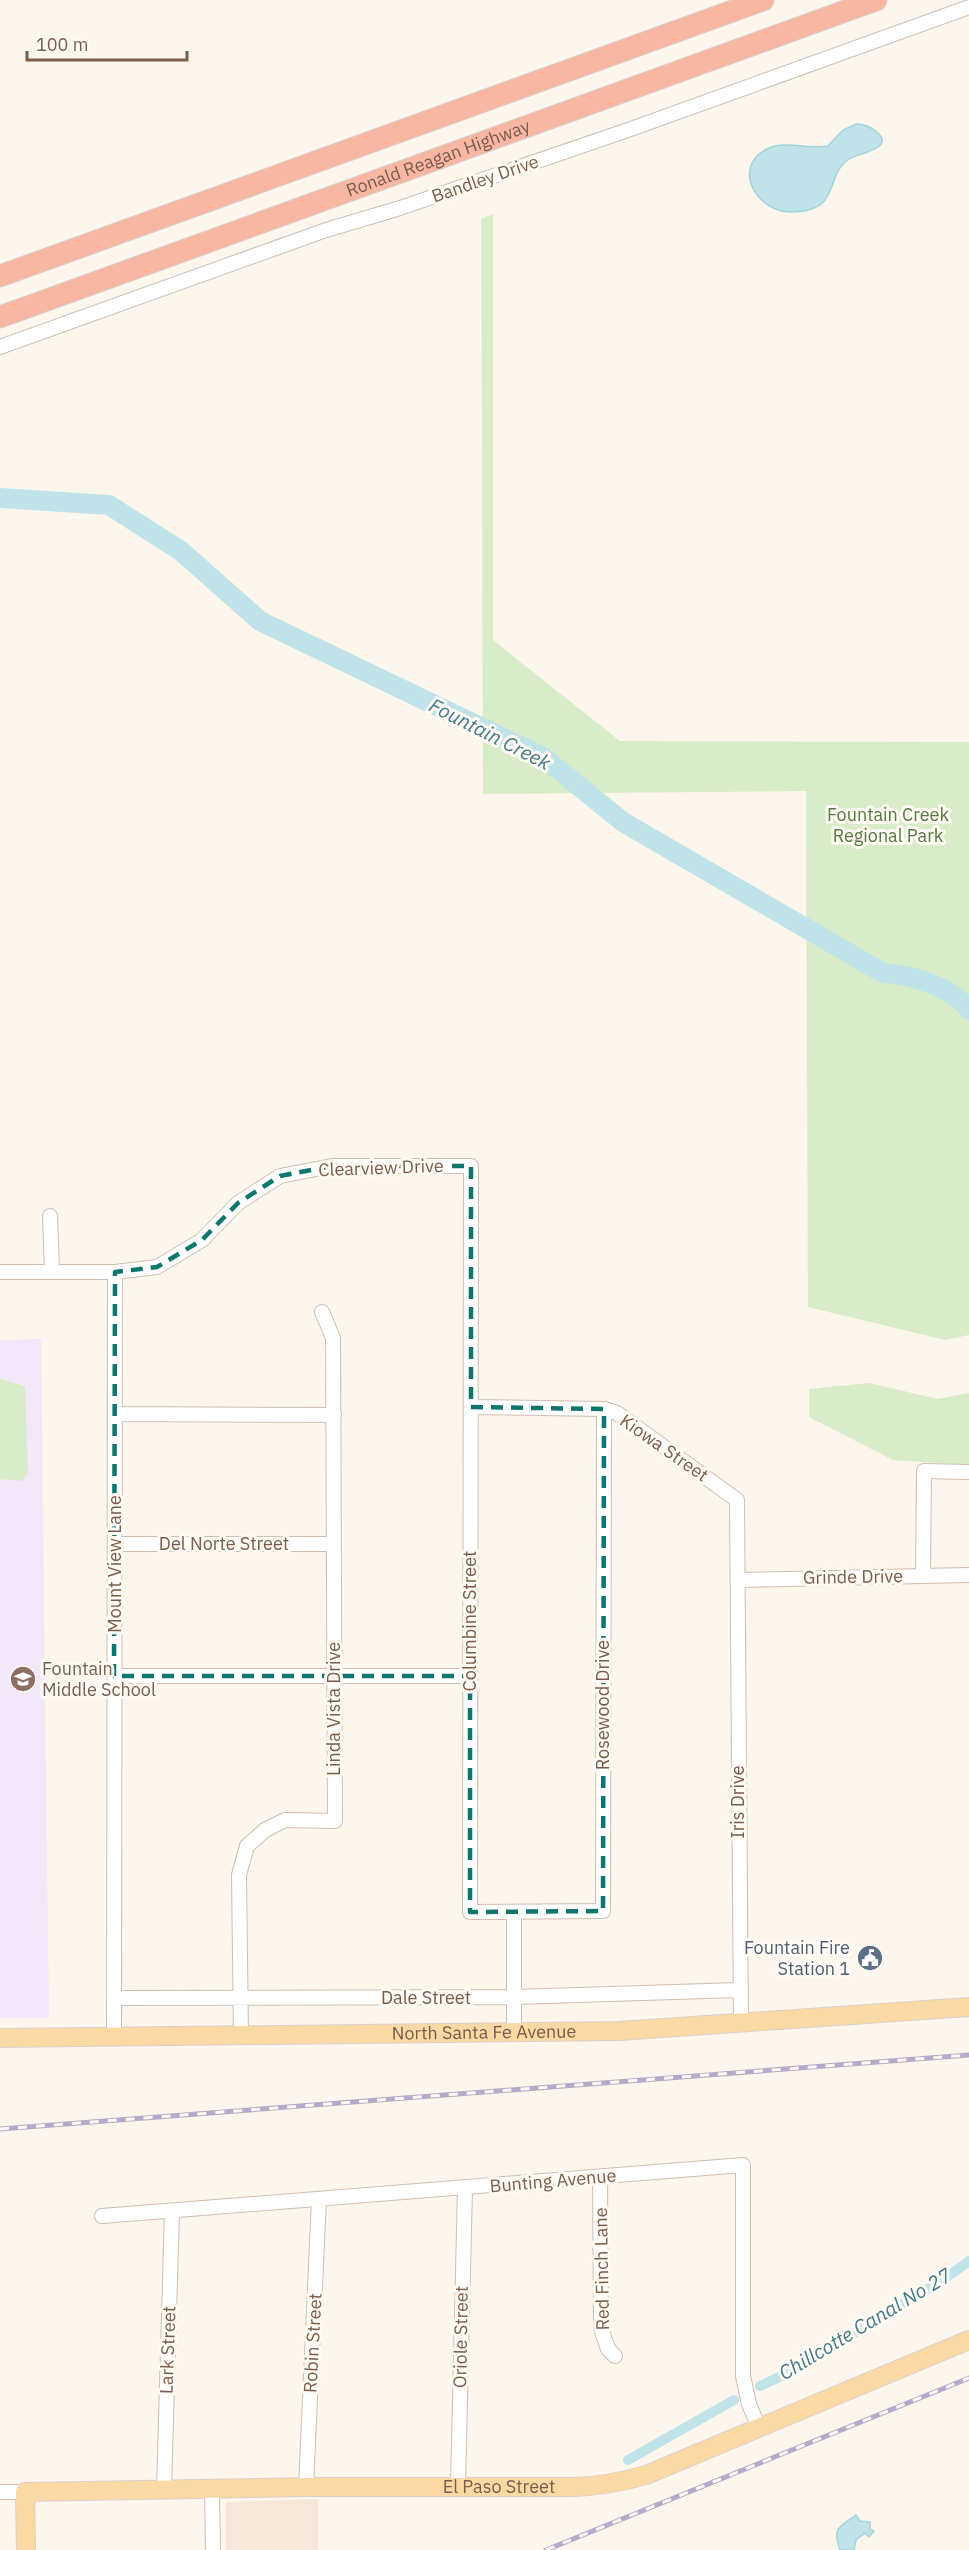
<svg xmlns="http://www.w3.org/2000/svg" width="969" height="2550" font-family="'IBM Plex Sans',sans-serif">
<rect width="100%" height="100%" fill="#fdf6ec"/>
<path fill="#f5e8da" d="M318,2499V2550H226V2502Z"/>
<path fill="#f3e8fa" d="M41,1339L49,2018H0V1340Z"/>
<path fill="#d8ecc9" d="M493,214V640L620,741L969,742V1335L945,1340L808,1307L806,791L483,794L481,219Z
M0,1379L25,1386L28,1474L21,1481L0,1479Z
M869,1383L938,1399L969,1393V1465L893,1460L809,1417V1389Z"/>
<path fill="#bfe3e8" stroke="#a5d3da" stroke-width="1.5" d="M856,124C864,124 871,127 877,132C896,149 858,153 849,159C823,177 843,212 790,212C759,212 731,170 765,150C784,139 808,150 828,146L843,130Z
M856,2515L860,2521L870,2522V2529L874,2531L869,2537L865,2533L856,2540L854,2550H840C832,2528 839,2527 856,2515Z"/>
<g fill="none" stroke-linecap="round" stroke-linejoin="round">
<path stroke="#bfe3e8" stroke-width="10" d="M760,2386L786,2374L947,2277L969,2261
M628,2460L734,2400"/>
<path stroke="#bfe3e8" stroke-width="20" d="M0,498L109,505L181,551L260,621L543,757L623,822L883,973C912,975 951,986 969,1010"/>
<g stroke="#d1beb0" stroke-width="16">
<path id="minor" d="M0,347L326,230L397,209L628,130L969,7
M50,1216L52,1271
M0,1272H115L157,1267L202,1240L238,1203L280,1176L332,1166H471L470,1912L603,1911L604,1409
M471,1407L604,1409L617,1413L737,1500L741,2024
M115,1414L334,1415
M115,1544H334
M923,1575L924,1471L969,1472
M738,1580L969,1575
M114,1676H470
M514,1912V2032
M114,1998L514,1997L739,1990
M114,2036L115,1272
M241,2036L239,1875L247,1846L265,1830L285,1820L335,1821L333,1338L322,1312
M600,2177L601,2328L608,2349L615,2356
M102,2216L743,2165V2376L749,2404L758,2426
M458,2485L465,2188
M306,2487L319,2199
M212,2489L213,2550
M164,2490L172,2211
M0,2492H25"/>
</g>
<g stroke="#dad1cd" stroke-width="20">
<g id="major">
<path id="s1" d="M0,2038L619,2031L969,2007"/>
<path id="s2" d="M26,2550L25,2492L306,2487H574C599,2486 622,2482 646,2475L969,2340"/>
</g>
</g>
<g stroke="#dad1cd" stroke-width="23">
<g id="highway">
<path d="M0,276L763,0"/>
<path id="s3" d="M0,317L876,0"/>
</g>
</g>
<use href="#minor" stroke="#fff" stroke-width="14"/>
<use href="#major" stroke="#fbd9a5" stroke-width="18"/>
<use href="#highway" stroke="#f7b7a3" stroke-width="21"/>
<g stroke="#b9a8c9" stroke-width="5">
<path id="rail" d="M0,2129L969,2055
M546,2550L969,2378"/>
</g>
<use href="#rail" stroke="#fffaf3" stroke-width="3" stroke-dasharray="9" stroke-linecap="butt"/>
</g>
<path fill="none" stroke="#0f766e" stroke-width="4.5" stroke-dasharray="12 8" stroke-linejoin="round" d="M332,1166H471V1407L604,1409L603,1911L470,1912V1676H114L115,1272L157,1267L202,1240L238,1203L280,1176Z"/>
<defs>
<g id="school-disc" transform="scale(1.35)"><circle r="9.5" fill="#8d6e63" stroke="#fffaf3"/><path d="M0-5L7-2L0 1L-7-2ZM-4 1L0 2.5L4 1V4Q0 6-4 4Z" fill="#fff"/></g>
<g id="civic-disc" transform="scale(1.35)"><circle r="9.5" fill="#5c6f8a" stroke="#fffaf3"/><path d="M-.6-6.5H3V-4.5H.6V-3L4-1V1h2V6H-6V1h2V-1L-.6-3ZM-1.2 2.5V6h2.4V2.5Z" fill="#fff"/></g>
</defs>
<g fill-rule="evenodd">
<use href="#school-disc" x="23" y="1679"/>
<use href="#civic-disc" x="870" y="1958"/>
</g>
<g text-anchor="middle" stroke-width="6" stroke-linejoin="round" paint-order="stroke">
<g font-size="18" fill="#7a5c4d" stroke="#fffaf3">
<text dy="6" stroke="none"><textPath href="#s3" startOffset="466">Ronald Reagan Highway</textPath></text>
<text transform="translate(485 179) rotate(-19)" y="6">Bandley Drive</text>
<text transform="translate(381 1168) rotate(-2)" y="6">Clearview Drive</text>
<text transform="translate(664 1448) rotate(35)" y="6">Kiowa Street</text>
<text x="224" y="1550">Del Norte Street</text>
<text transform="translate(115 1564) rotate(-90)" y="6">Mount View Lane</text>
<text transform="translate(853 1577) rotate(-1)" y="6">Grinde Drive</text>
<text transform="translate(470 1621) rotate(-90)" y="6">Columbine Street</text>
<text transform="translate(603 1705) rotate(-90)" y="6">Rosewood Drive</text>
<text transform="translate(334 1709) rotate(-90)" y="6">Linda Vista Drive</text>
<text transform="translate(738 1802) rotate(-90)" y="6">Iris Drive</text>
<text x="426" y="2004">Dale Street</text>
<text dy="6" stroke="none"><textPath href="#s1" startOffset="484">North Santa Fe Avenue</textPath></text>
<text transform="translate(553 2181) rotate(-5)" y="6">Bunting Avenue</text>
<text transform="translate(602 2269) rotate(-91)" y="6">Red Finch Lane</text>
<text transform="translate(461 2337) rotate(-89)" y="6">Oriole Street</text>
<text transform="translate(313 2343) rotate(-87)" y="6">Robin Street</text>
<text transform="translate(168 2350) rotate(-88)" y="6">Lark Street</text>
<text dy="6" stroke="none"><textPath href="#s2" startOffset="532">El Paso Street</textPath></text>
</g>
<g font-size="18" fill="#537a41" stroke="#fffaf3">
<text x="888" y="821">Fountain Creek<tspan x="888" dy="21">Regional Park</tspan></text>
</g>
<g font-size="18" fill="#785e54" stroke="#fffaf3" text-anchor="start">
<text x="42" y="1675">Fountain<tspan x="42" dy="21">Middle School</tspan></text>
</g>
<g font-size="18" fill="#4e5e75" stroke="#fffaf3" text-anchor="end">
<text x="850" y="1954">Fountain Fire<tspan x="850" dy="21">Station 1</tspan></text>
</g>
<g font-size="20" font-style="italic" fill="#437c86" stroke="#fffaf3">
<text transform="translate(490 734) rotate(27)" y="7">Fountain Creek</text>
<text transform="translate(865 2324) rotate(-31)" y="7">Chillcotte Canal No 27</text>
</g>
</g>
<path d="M27 51v9h160v-9" fill="none" stroke="#7a5c4d" stroke-width="3"/>
<text x="36" y="51" font-size="18" fill="#7a5c4d" stroke="#fffaf3" stroke-width="4.5" paint-order="stroke">100 m</text>
</svg>
